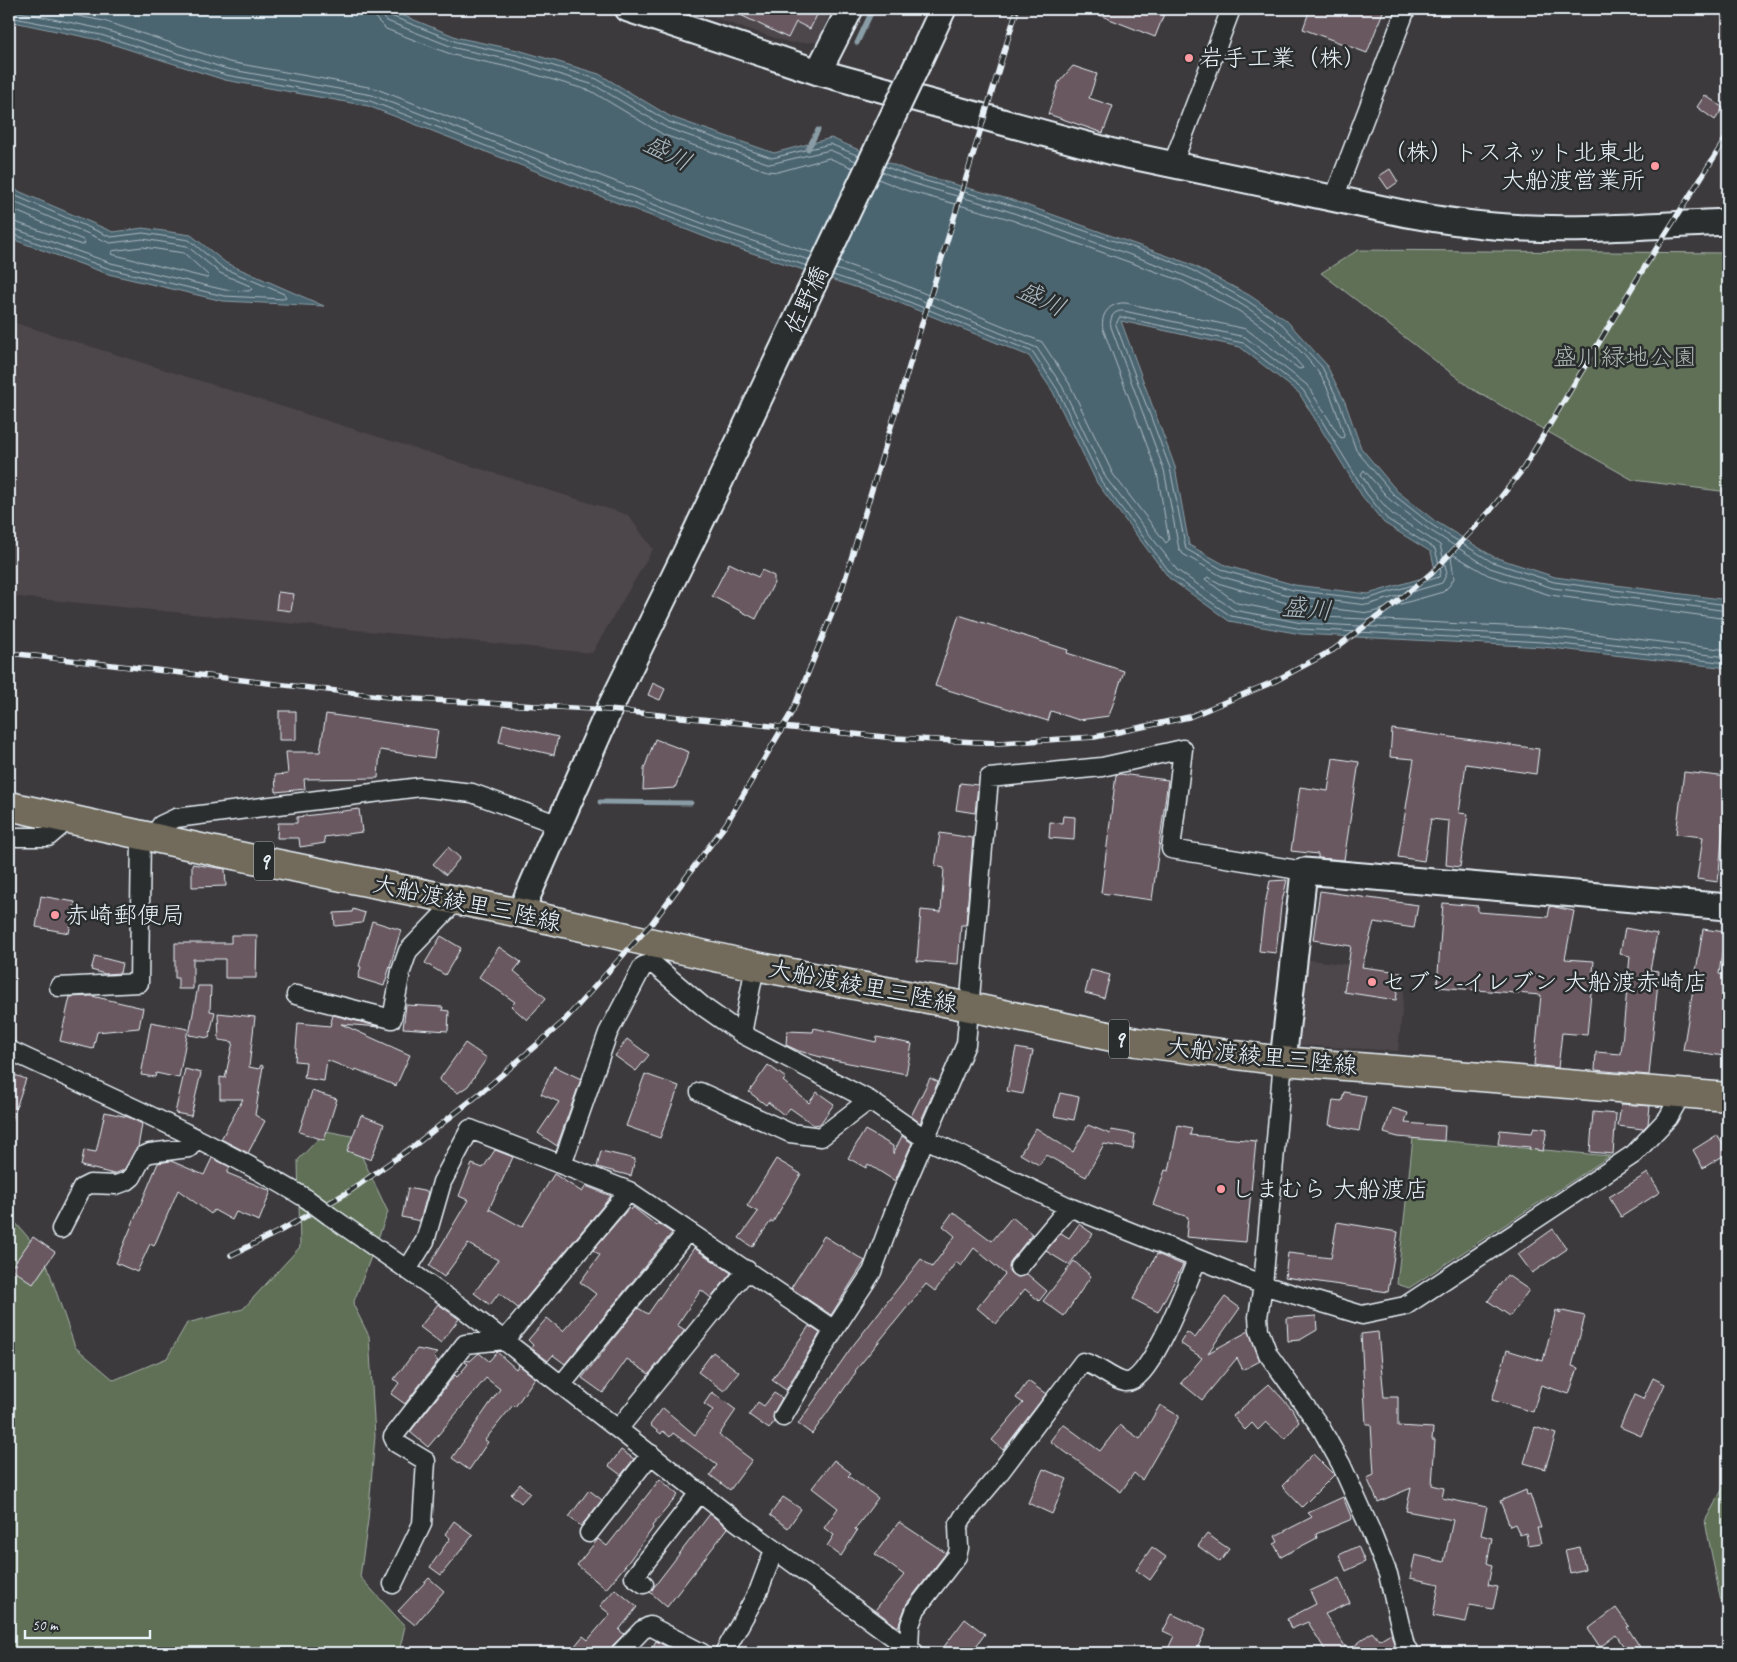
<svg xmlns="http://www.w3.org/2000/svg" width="1737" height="1662" font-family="Caveat,'Klee One',sans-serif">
<rect width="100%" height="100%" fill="#3d3a3d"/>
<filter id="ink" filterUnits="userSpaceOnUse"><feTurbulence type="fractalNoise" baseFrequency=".02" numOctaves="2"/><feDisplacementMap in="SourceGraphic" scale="10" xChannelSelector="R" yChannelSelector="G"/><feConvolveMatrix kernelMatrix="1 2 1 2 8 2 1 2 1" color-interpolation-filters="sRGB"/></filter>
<g filter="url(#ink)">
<path fill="#4d464c" d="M686,9H831L818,42L791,43Z
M9,321L628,515L653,549L592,653L9,596Z
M1302,959L1406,972L1398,1051L1299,1045L1292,1041Z"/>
<path fill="#616f57" stroke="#a4b0a8" d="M1358,250L1728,253V492L1633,480L1472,389L1321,273Z
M326,1131L352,1136L388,1212L353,1304L369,1336L375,1436L368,1520L360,1577L405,1626L400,1648L373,1653H9V1215L44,1256L75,1347L114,1380L167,1358L187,1323L243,1309L300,1247L298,1160Z
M1413,1138L1610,1156L1409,1288L1397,1284Z
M1728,1479V1626L1724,1617L1705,1521Z"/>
<path fill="#4c6570" stroke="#8a9da6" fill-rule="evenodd" d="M9,9H387L459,38L518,50L599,74L671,117L774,153L831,138L913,173L1012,200L1190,264L1249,295L1286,320L1326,364L1345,402L1361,448L1397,491L1435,521L1494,557L1555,577L1728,600V668L1543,647L1301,634L1229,621L1169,578L1097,483L1053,392L1029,356L885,297L713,240L368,106L225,80L99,40L9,21ZM1121,321L1240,347L1299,393L1362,496L1384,523L1431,552L1436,574L1368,594L1295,585L1227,566L1189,545L1175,467Z
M9,187L113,232L143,228L191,235L226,263L324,306L223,301L108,274L9,238Z"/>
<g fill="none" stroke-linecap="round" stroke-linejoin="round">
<path stroke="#aab9c2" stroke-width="1" d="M41,9L104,21L229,62L374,88L720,222L813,253
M374,9L377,20L386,29L453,55L513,68L591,91L664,135L767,171L778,172L829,158L853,168
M381,9L382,15L387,21L455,48L515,61L594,85L667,128L770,164L830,150L856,161
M387,9L391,16L457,42L517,55L597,79L669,122L772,158L830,144L859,156
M9,10L102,29L227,69L372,95L717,229L809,260
M9,17L101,35L226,75L370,101L715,235L807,266
M884,166L912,177L1010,205L1158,256L1188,268L1246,300L1282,324L1322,367L1340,404L1356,450L1394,495L1432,525L1492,562L1554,582L1728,605
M882,172C923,189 966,197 1008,211C1032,219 1055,229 1079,237C1165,267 1257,294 1316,369C1330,387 1337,414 1344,435L1343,438L1340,437L1307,385L1245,337L1124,311C1114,310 1109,317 1111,327L1164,470L1179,549L1183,554L1223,577L1291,596L1367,605L1442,583L1447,573L1440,545L1392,514L1371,490L1361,474L1364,470L1390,500L1428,529L1490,568L1553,588L1728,611
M9,193L111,237L143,233L189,240L223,268L284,294L286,297L283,299L224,296L110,269L9,233
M9,200L110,243L143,239L187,246L220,273L250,286L252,289L249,291L225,290L111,263L9,227
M9,208L83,240L85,243L82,245L9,220
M143,247L184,253L209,276L207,278L111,254L113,251Z
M839,262L892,280L1042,342L1069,383L1113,474L1166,543L1169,540L1157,472L1103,329C1100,314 1110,302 1126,303L1246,329L1299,369L1303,368L1273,334L1239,311L1182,281L1006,218L908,191L878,179
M836,269L889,287L1037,348L1062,386L1106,478L1177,570L1234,610L1302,623L1544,636L1728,657
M833,275L887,293L1033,352L1057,389L1101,481L1172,575L1231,616L1302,629L1543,642L1728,663
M1120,317L1243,343L1303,390L1366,493L1387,519L1435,549L1441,572L1439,577L1367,599L1293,590L1225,571L1186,549L1170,468L1116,325Z
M1728,619L1550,595L1488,575L1454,555L1451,557L1454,578L1450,585L1443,592L1369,613L1290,604L1221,584L1208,577L1205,579L1237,603L1303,616L1544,628L1728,650"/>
<path stroke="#8a9da6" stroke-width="5" d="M857,43L873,9
M808,149L818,130
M600,802L691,803"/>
</g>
<path fill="#6a5860" stroke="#e8f1f8" d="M728,9H820L810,29L796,22L788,38Z
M1084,9H1166L1155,37Z
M1310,9H1384L1367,53L1303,29Z
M1073,66L1097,74L1089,98L1113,106L1103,133L1048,114L1059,82Z
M1705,95L1723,108L1715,120L1697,107Z
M1390,169L1398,182L1388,189L1379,176Z
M729,563L758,577L762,570L774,576V583L756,619L712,596Z
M278,592L294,594L291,611L276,609Z
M959,615L1068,650L1067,653L1124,671L1109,716L1079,720L1051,711L1048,721L935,686Z
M653,683L665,689L660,700L648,695Z
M279,711H296V740H279Z
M326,714L438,730L434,758L380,750L378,778L304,779L305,789L276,792L275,775L288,774L286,752H320Z
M503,724L558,737L554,755L499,742Z
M1392,729L1539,749L1536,774L1466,764L1459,813L1468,814L1460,867L1446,865L1449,821L1431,819L1424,861L1398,857L1414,759L1390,757Z
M655,739L689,752L675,788L643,790L644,769Z
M1333,758L1359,762L1344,860L1318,858V854L1291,851L1300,787L1328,791Z
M1684,772L1728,777L1718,882L1697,879L1703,837L1676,834Z
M1120,774L1168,780L1152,900L1101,893L1116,775Z
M960,783L978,785L975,813L956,810Z
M359,809L362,832L324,837L325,843L300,847L299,838H277L278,823H297V817Z
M1063,816L1075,817L1074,840L1049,838L1050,822L1062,823Z
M940,833L973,838L966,925H961L958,964L917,961L921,910L941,912L944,868L935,866Z
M448,847L460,858L446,875L433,864Z
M192,864L225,869L226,886L192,887Z
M1287,880L1281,906L1276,953L1259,951L1264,909L1270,881Z
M1320,891L1418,905L1414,928L1374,922L1362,967L1400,972L1396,1000L1344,992L1351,946L1313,940Z
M41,896L75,902L69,933L36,927Z
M1443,903L1478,906V912L1548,917L1550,906L1574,911L1565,959L1594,961L1587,1035L1562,1033L1558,1068L1534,1065L1541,995L1437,987Z
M353,909L365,913L362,923L335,926L334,913L352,912Z
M372,921L401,930L384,986L358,978L361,967L359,966Z
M1625,928L1657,934L1650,970L1659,971L1649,1075L1595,1070L1596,1052L1621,1054L1630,956L1620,954Z
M1703,929L1725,932L1719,974L1728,976V1029L1724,1056L1683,1050Z
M231,935H257L256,978H225V959H193V989H178V978H175V943H231Z
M441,936L461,948L445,975L425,963Z
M499,947L521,962L514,971L546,998L527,1020L511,1006L515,1002L479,977Z
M95,956L122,963L120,973L105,974L91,970Z
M1091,970L1110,975L1104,998L1085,993Z
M198,986H211L210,1011L215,1012L209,1038L189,1035Z
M92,996L143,1008L139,1028L97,1032L93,1049L60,1041L70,997Z
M406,1005L443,1007L442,1010L449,1011L448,1031L403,1028Z
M218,1013L255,1017L249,1067L259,1069L261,1065L263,1066L255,1115L265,1121L248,1153L221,1139L243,1099H220V1077L225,1078L233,1042L219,1040Z
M333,1015L380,1027L341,1024L410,1055L396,1086L356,1069L355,1071L327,1060L324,1081L304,1078L306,1062L295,1061L298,1023L330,1026Z
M151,1022L188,1029L179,1078L156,1073L155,1077L141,1075Z
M814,1028L876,1042L877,1037L912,1044L906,1074L828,1059L799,1051L786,1045L787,1031L813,1032Z
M627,1039L649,1055L636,1071L615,1056Z
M465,1043L487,1058L468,1086L458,1093L439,1080Z
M1016,1048L1033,1051L1023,1094L1007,1091Z
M768,1065L786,1078L783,1081L809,1103L817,1092L834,1104L820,1124L814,1125L790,1108L784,1115L768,1102L766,1105L749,1092Z
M554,1066L581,1079L557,1146L538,1133L559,1102L541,1094Z
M185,1069L201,1073L191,1116L175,1113Z
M9,1073L26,1079L11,1122L9,1121Z
M645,1074L679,1086L660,1138L626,1126Z
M930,1078L938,1082L920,1123L911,1116Z
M312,1091L337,1099L324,1140L299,1132Z
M1344,1092L1366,1096L1359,1131L1329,1125L1333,1100L1342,1101Z
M1060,1093L1079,1097L1074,1120L1054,1116Z
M1621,1104L1650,1106L1648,1124L1643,1129L1618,1126Z
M1392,1108L1408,1113L1405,1123L1445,1126L1444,1141L1398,1137L1384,1133Z
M105,1112L128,1117L142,1124L138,1147L124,1170L114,1174L81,1166L84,1150L96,1152Z
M1593,1112L1616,1114L1613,1154L1590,1152Z
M361,1115L384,1124L371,1160L347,1151Z
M1088,1125L1110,1134L1111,1130L1135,1134L1133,1149L1104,1144L1086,1177L1046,1155L1039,1165L1020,1154L1036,1128L1073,1152Z
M1178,1125L1192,1128L1190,1135L1256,1141L1246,1242L1186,1237L1188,1217L1153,1205L1165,1170L1169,1171Z
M1534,1127L1547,1129L1543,1151L1529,1149L1530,1147L1498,1144L1500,1130L1532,1133Z
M865,1130L893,1146V1154L902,1136L912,1143L895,1181L868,1164L866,1168L848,1158Z
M1717,1135L1728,1153L1703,1168L1693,1150Z
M495,1150L513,1157L489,1209L522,1227L554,1174L582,1192L586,1186L611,1196L518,1308L499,1293L490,1305L474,1293L498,1260L468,1244L444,1277L429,1266L468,1200L459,1196L472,1164L483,1168Z
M601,1151L635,1159L631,1176L597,1167Z
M212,1158L230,1167L227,1173L271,1191L259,1221L236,1212L232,1220L214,1210L211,1214L178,1190L154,1246L150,1244L137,1272L116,1263L158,1163L171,1161L204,1175Z
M776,1159L801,1174L773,1222L771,1221L752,1247L739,1238L758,1212L747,1206Z
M1648,1173L1660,1192L1621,1217L1609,1197Z
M408,1188L428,1192L420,1221L402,1217Z
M633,1207L657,1226L658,1224L672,1233L565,1364L553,1355L548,1361L531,1348L533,1345L528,1340L547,1318L563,1331L596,1294L580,1282L600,1255L593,1250L629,1208L631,1210Z
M953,1212L992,1241L1012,1217L1032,1234L1011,1261L1009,1271L1017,1277L1027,1274L1047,1291L1039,1301L1025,1289L996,1324L977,1308L1005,1274L974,1248L961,1266L956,1262L935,1291L926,1284L855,1371L856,1372L812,1434L798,1424L851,1348L921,1259L932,1267L955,1236L943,1226Z
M1337,1222L1398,1232L1388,1292L1285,1277L1288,1253L1331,1258Z
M1079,1224L1093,1234L1069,1265L1046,1251L1061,1233L1069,1238Z
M1553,1229L1567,1249L1532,1273L1518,1254Z
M824,1236L865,1261L831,1315L791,1288Z
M33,1237L55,1252L33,1284L11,1268Z
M694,1248L731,1273L711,1298L701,1290L677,1325L685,1330L649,1374L627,1359L603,1393L582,1378L638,1308L648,1314Z
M1157,1254L1183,1265L1158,1312L1133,1299Z
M1074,1261L1091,1276L1064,1316L1043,1301Z
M1507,1275L1529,1290L1510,1316L1488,1301Z
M1225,1297L1240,1308L1208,1353L1249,1331L1260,1361L1243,1370L1237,1358L1202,1400L1181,1383L1202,1358L1180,1343L1187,1332L1195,1338Z
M438,1304L459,1319L441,1343L420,1327Z
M1556,1310L1561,1314L1558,1310L1585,1316L1572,1366L1578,1368L1569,1394L1541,1385L1533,1412L1492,1400L1507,1350L1543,1361Z
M1316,1316L1317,1330L1300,1340L1288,1341L1287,1318Z
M809,1326L820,1333L786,1390L772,1380Z
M1378,1332L1384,1397H1398V1426L1433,1428L1432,1440H1435L1432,1485L1444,1488L1442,1498L1487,1507L1481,1535L1492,1538L1487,1563L1492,1565L1488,1585L1498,1587L1493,1609L1470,1605L1466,1622L1433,1616L1439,1584L1410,1578L1415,1555L1444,1562L1453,1520L1406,1511L1411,1488L1378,1502L1367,1478L1374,1475L1371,1424H1366L1361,1334Z
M417,1349L437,1353L434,1357L438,1361L405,1404L391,1394L399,1383L394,1379Z
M497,1352L516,1369L519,1365L535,1378L515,1407L513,1405L485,1440L488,1442L469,1470L452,1458L500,1389L486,1378L428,1447L410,1432L455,1375L457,1377L468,1364L465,1362L466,1360L470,1361L479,1353L489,1361Z
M713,1352L739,1372L724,1391L698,1372Z
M1653,1378L1665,1384L1641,1436L1620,1427L1634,1395L1643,1399Z
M1028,1381L1046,1394L1003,1450L992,1440L1023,1403L1016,1398Z
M1269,1384L1292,1409L1299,1422L1285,1439L1266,1422L1258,1430L1252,1423L1245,1430L1233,1416Z
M712,1392L736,1410L719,1435L752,1460L730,1490L710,1475L717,1465L673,1433L670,1437L663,1431L661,1434L650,1425L663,1408L695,1435L713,1410L704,1404Z
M774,1393L782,1398L774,1412V1422L769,1429L749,1415L758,1402L764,1406Z
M1160,1405L1179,1416L1142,1480L1134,1473L1121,1492L1050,1441L1063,1424L1100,1451L1120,1425L1140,1439Z
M1535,1427L1556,1434L1545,1469L1524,1463Z
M621,1450L634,1459L621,1475L609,1466Z
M1313,1454L1334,1475L1302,1507L1282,1486Z
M834,1460L851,1473L848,1476L878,1498L855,1529L857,1531L841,1556L827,1546L834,1535L824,1528L838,1508L812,1488Z
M1043,1469L1067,1479L1052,1514L1028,1503Z
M660,1479L678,1495L652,1526L653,1528L629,1561L606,1589L577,1565L598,1539L607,1546Z
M520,1484L530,1493L521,1503L511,1494Z
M589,1490L602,1500L581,1526L569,1517Z
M1526,1490L1527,1495L1530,1494L1541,1528H1537L1541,1543L1528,1545L1526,1533L1520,1535L1515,1524L1510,1526L1500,1501Z
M783,1497L801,1509L788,1528L770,1515Z
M1343,1497L1352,1519L1316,1534L1317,1538L1281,1557L1274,1544L1278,1542L1275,1536L1312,1517L1308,1513Z
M710,1514L728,1528L667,1607L650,1592Z
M454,1521L473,1535L441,1575L430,1567L450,1538L445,1534Z
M899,1522L946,1553L907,1603L898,1627L875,1610L904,1575L875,1554Z
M1207,1534L1229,1549L1220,1562L1198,1546Z
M1358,1546L1365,1562L1346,1571L1339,1555Z
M1152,1547L1166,1557L1150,1580L1136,1570Z
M1580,1547L1585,1569L1570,1573L1565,1550Z
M429,1578L444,1591L415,1625L398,1611Z
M1339,1578L1350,1603L1325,1614L1348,1651L1372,1632L1379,1640L1391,1633L1396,1651L1391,1653H1327L1308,1622L1291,1629L1287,1619L1316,1604L1310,1591Z
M615,1589L637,1607L619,1630L624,1634L612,1646L610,1653H569L583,1636L588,1640L610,1614L600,1606Z
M1616,1608L1629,1626L1627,1627L1644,1653H1628L1616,1635L1600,1647L1588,1629Z
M1172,1614L1206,1630L1195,1653H1166L1174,1636L1163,1631Z
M965,1619L985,1634L971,1653H950L943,1648Z
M656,1641L679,1653H649Z"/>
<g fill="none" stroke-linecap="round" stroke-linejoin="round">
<g stroke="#e8f1f8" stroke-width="21">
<path id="street" d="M1172,166L1231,9
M1334,198L1406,9
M9,837H48L69,819
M153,837L161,825L176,818L420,787L472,793L559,825
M755,966L742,1034L869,1100L924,1138L1069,1207L1263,1285L1362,1315L1405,1306L1634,1154L1668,1118L1682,1093
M59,987L139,983L141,835
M296,995L392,1019L401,971L408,951L457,900
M9,1050C109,1097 212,1141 307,1199
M1283,1061L1263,1285L1258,1317L1259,1330L1268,1354L1321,1428L1341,1464L1370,1529L1388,1574L1405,1646L1410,1653
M700,1092L790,1133L821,1137L869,1100
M562,1165L608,1033L643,966L652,963L705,1008L742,1034
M330,1216L461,1307L736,1521L915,1653
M61,1229L82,1188L90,1184L116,1185L127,1181L132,1177L143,1156L150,1153L189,1148L196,1139
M1019,1267L1069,1207
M407,1270L425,1241L442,1182L470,1129L629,1191L834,1330L872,1272L897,1204L966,1044L989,778L1102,767L1183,749L1171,849L1304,871
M562,1384L688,1231
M783,1417L834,1330
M619,1428L747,1270
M589,1533L651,1454
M393,1584L422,1524L426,1461L396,1443L393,1437L465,1344L505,1340L629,1191
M644,1584L634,1577L700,1492
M909,1649L910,1625L916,1609L957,1556L959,1548L958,1526L963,1517L994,1480L1083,1362C1098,1365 1110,1379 1125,1382C1150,1386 1188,1280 1197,1260
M620,1653L642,1630L650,1626L702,1653
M724,1653L759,1590L774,1550"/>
</g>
<g stroke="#e8f1f8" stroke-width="29">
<path id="secondary" d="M628,9L818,72L1113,152L1407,214C1440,220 1474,225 1508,227C1581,232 1655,225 1728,222
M918,63L943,9
M818,72L850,9
M520,913L609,710L694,536
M1283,1061L1304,871L1728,907"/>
</g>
<g stroke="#e8f1f8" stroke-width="31">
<path id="primary" d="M9,806L219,852L520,913L755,966L970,1007L1136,1042L1283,1061L1728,1097"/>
</g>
<use href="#street" stroke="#2a2d2e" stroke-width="18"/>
<use href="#secondary" stroke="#2a2d2e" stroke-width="25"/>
<use href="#primary" stroke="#726b5a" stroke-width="28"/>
<g stroke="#e8f1f8" stroke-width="5.5">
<path id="rail" d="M9,653L397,698L609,710L895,738L999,743L1095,737L1189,717L1273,682L1333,650L1393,605L1436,569L1490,511L1523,469L1639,276L1728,135
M231,1255L278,1232L350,1191L415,1145L483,1091L562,1023L652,923L726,824L793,710L842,589L1017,9"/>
</g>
<use href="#rail" stroke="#2a2d2e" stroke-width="4" stroke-dasharray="11" stroke-linecap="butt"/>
<g stroke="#e8f1f8" stroke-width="21" stroke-linecap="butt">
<path id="street-bridge" d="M307,1199L330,1216"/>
</g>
<g stroke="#e8f1f8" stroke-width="29" stroke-linecap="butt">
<path id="secondary-bridge" d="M694,536L918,63"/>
</g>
<use href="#street-bridge" stroke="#2a2d2e" stroke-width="18"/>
<use href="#secondary-bridge" stroke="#2a2d2e" stroke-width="25"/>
</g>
</g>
<g fill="#ff9aa2" stroke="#2a2d2e" stroke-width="2">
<circle cx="1189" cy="58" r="5"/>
<circle cx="1655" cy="166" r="5"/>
<circle cx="55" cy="915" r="5"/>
<circle cx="1372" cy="982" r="5"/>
<circle cx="1221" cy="1189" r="5"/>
</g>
<g text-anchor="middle" stroke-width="5" stroke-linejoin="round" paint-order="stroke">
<g fill="#2a2d2e" stroke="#afb6bb" stroke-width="1">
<rect x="254" y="841.5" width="20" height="39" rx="4"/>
<rect x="1109" y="1019.5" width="20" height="39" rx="4"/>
</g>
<g font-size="22" font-weight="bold" fill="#e8f1f8">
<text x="264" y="869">9</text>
<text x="1119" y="1047">9</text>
</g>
<g font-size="24" fill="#e8f1f8" stroke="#2a2d2e" text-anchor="start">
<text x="1199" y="66">岩手工業（株）</text>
<text x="1645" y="160" text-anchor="end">（株）トスネット北東北<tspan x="1645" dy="28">大船渡営業所</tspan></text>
<text x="65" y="923">赤崎郵便局</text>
<text x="1382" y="990">セブン-イレブン 大船渡赤崎店</text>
<text x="1231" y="1197">しまむら 大船渡店</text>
</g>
<g font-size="24" fill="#e8f1f8" stroke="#2a2d2e">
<text transform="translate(806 300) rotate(-65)" y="8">佐野橋</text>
<text transform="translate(467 903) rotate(12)" y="8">大船渡綾里三陸線</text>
<text transform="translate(863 986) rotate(11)" y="8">大船渡綾里三陸線</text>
<text transform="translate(1262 1056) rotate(6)" y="8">大船渡綾里三陸線</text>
</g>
<g font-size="24" fill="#abb6b0" stroke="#2a2d2e">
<text x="1625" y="365">盛川緑地公園</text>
</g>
<g font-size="25" font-style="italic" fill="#aab9c2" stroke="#2a2d2e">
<text transform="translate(668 152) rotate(27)" y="9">盛川</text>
<text transform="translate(1042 298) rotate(26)" y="9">盛川</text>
<text transform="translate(1307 608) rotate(5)" y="9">盛川</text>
</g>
</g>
<rect width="1737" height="1662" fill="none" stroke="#2a2d2e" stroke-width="30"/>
<rect x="15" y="15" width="1707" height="1632" fill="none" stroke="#e8f1f8" stroke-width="2" filter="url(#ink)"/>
<path d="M25 1630v8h125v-8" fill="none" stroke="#e8f1f8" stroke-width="2.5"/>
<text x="32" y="1630" font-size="15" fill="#e8f1f8" stroke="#2a2d2e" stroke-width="4" paint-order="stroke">50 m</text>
</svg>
